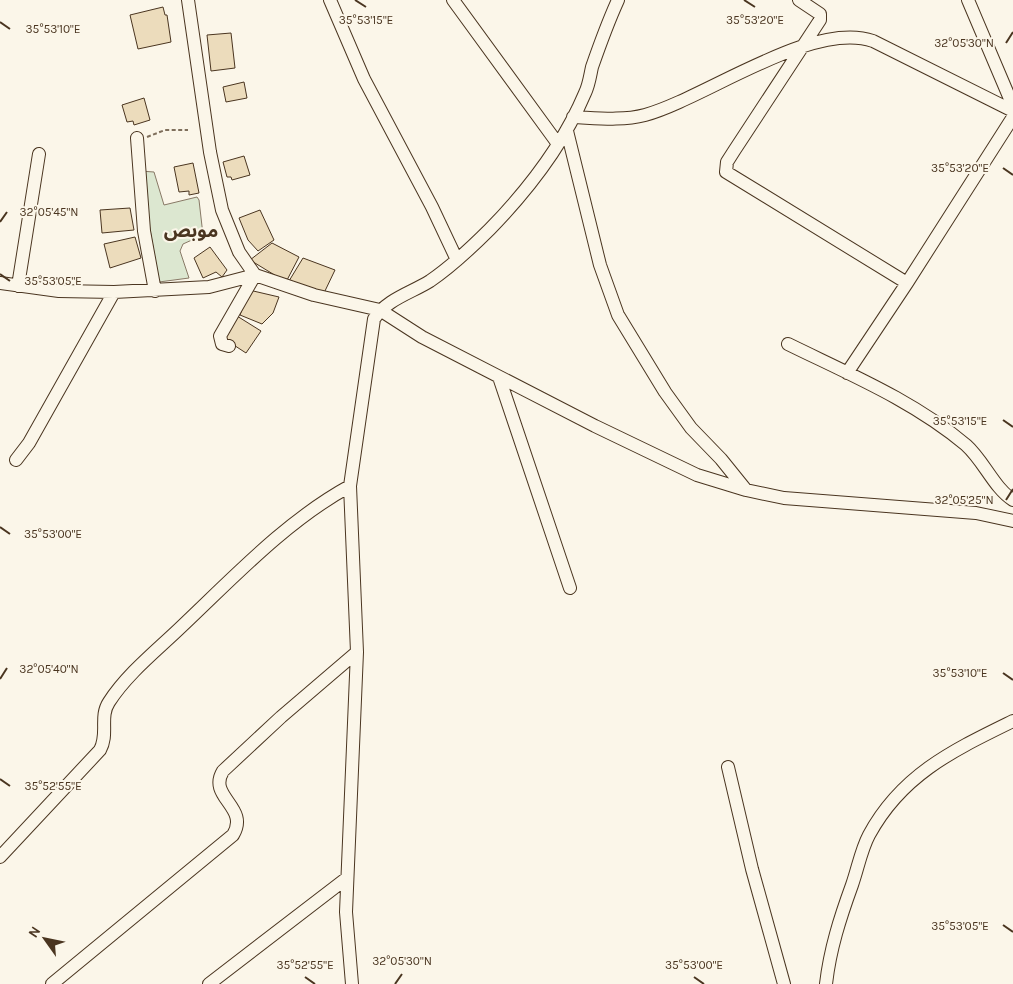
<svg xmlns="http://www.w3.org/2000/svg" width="1013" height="984" font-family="Karla,'Noto Sans Arabic',sans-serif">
<rect width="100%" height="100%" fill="#fbf6e9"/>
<path fill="#dce7d0" stroke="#887966" d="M140,171L154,172L164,205L197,197L199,200L203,235L183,244L180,251L189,278L159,282Z"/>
<path fill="#ecdcbc" stroke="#4a3520" d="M163,7L165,15H167L171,42L138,49L130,15Z
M231,33L235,68L211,71L207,35Z
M244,82L247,98L226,102L223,87Z
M144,98L150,120L134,125L133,121L127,122L122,105Z
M244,156L250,175L232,180L231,177H227L223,162Z
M193,163L199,193L189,195V191L179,192L174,167Z
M130,208L134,230L102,233L100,210Z
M260,210L274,240L258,251L248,240L239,218Z
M135,237L141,258L110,268L104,244Z
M272,243L299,257L286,282L250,260Z
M210,247L227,270L222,277L216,272L203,278L194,258Z
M303,258L335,270L324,293L289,281Z
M249,290L279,297L273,313L262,324L240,315Z
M237,316L261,331L246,353L223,338Z"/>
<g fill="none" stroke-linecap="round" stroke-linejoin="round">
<g stroke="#4a3520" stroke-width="14">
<path id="minor" d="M188,0L210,152L222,210L239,252L255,275L220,336L222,344L229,346
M330,0L364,79L432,207L457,260
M453,0L558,144
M799,0L820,14V20L734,151L727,162L726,172L907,283
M968,0L1013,106
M573,117C597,118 622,121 645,115C706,98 812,20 873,41L1013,111
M567,131L600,265L618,315L665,392L691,428L721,459L746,490
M137,138L144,231L155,291
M0,283L59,291L114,292L209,287L255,275L314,295L380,310L422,337L595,426L697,475L746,490L784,498L976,513L1013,521
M18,286L39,154
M788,344C849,374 914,401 966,445C984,461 994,488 1013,500
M847,373L907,283L1013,117
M499,377L570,588
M16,460L29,443L114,292
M728,767L752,869L784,984
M0,857L100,750C109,734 99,717 109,702C127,674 156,651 180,628C233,578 286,521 350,486
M52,984L233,835C250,807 207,797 223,771L281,717L357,652
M209,984L347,878
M352,984L346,912L357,652L350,486L374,319C387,299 411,293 430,281C452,266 472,247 490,229C528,190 564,143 585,93C589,85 590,76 592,67C600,44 608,22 618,0
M826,984C830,949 840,918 852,885C858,868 861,850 869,835C902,774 954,750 1013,721"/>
</g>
<path stroke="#7f6f5c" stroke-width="2" stroke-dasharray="4 2.5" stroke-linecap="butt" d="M147,137L165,130H188"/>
<use href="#minor" stroke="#fbf6e9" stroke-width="12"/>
</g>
<path fill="none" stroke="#4a3520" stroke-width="2" d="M355,0L366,7M744,0L755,7M0,22L10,29M1006,43L1013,32M1003,168L1013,175M0,222L7,212M0,274L10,281M1003,420L1013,427M1006,500L1013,489M0,527L10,534M1003,673L1013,680M0,679L7,668M0,779L10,786M1003,925L1013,932M305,977L315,984M694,977L704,984M395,984L402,974"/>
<g text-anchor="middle" stroke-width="4" stroke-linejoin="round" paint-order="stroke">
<g font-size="19" font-weight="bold" fill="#4a3520" stroke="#fbf6e9">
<text x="191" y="237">موبص</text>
</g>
</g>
<g font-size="12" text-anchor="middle" fill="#4a3520" stroke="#fbf6e9" stroke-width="4" stroke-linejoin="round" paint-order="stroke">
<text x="366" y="24">35°53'15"E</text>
<text x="755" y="24">35°53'20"E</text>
<text x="53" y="33">35°53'10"E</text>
<text x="964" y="47">32°05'30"N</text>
<text x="960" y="172">35°53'20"E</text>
<text x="49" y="216">32°05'45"N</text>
<text x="53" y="285">35°53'05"E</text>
<text x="960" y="425">35°53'15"E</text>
<text x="964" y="504">32°05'25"N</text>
<text x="53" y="538">35°53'00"E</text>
<text x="49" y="673">32°05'40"N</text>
<text x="960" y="677">35°53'10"E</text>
<text x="53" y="790">35°52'55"E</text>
<text x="960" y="930">35°53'05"E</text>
<text x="402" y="965">32°05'30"N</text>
<text x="305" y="969">35°52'55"E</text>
<text x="694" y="969">35°53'00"E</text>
</g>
<g transform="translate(45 939) rotate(303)" stroke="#fbf6e9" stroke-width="4" paint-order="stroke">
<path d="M0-4L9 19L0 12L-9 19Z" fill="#4a3520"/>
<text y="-8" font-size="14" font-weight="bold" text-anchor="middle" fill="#4a3520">N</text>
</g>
</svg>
